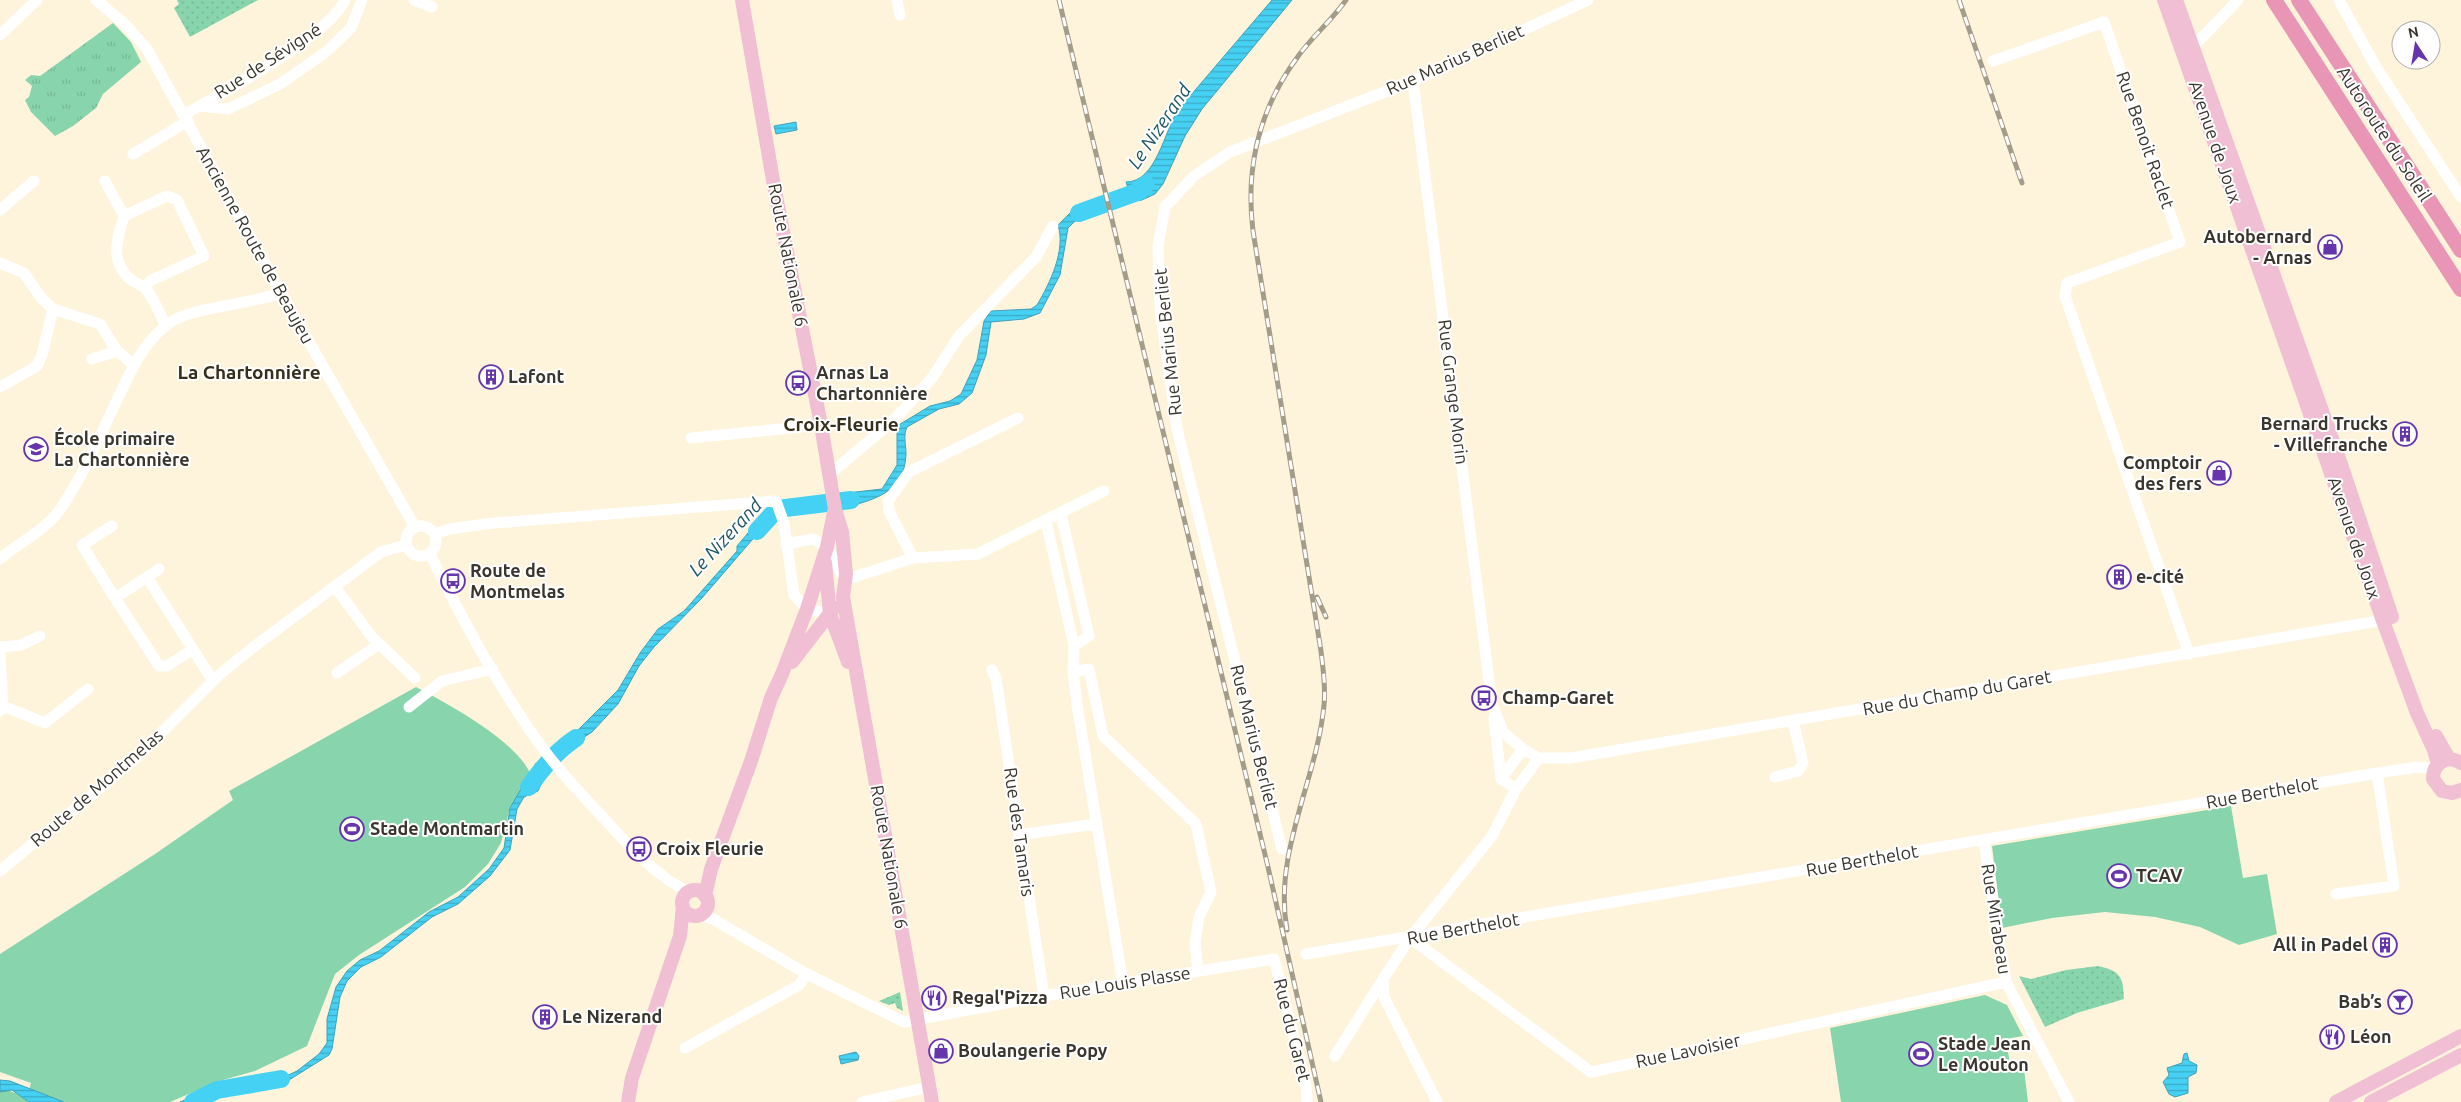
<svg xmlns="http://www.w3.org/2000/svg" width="2461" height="1102" font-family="Ubuntu,sans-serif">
<defs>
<pattern id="grass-dots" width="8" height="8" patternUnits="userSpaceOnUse" patternTransform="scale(1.25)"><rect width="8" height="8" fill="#88d5ad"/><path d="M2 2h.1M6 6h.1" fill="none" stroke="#76b795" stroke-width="1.8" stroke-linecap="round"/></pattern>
<pattern id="park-tufts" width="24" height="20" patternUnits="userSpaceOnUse" patternTransform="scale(1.25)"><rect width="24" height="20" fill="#88d5ad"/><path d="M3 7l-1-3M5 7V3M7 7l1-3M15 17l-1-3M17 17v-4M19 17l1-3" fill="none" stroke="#76b795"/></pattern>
<pattern id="water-rules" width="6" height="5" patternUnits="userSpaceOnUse" patternTransform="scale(1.25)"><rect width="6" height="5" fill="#45d1f3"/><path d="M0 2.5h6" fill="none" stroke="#3baac5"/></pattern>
</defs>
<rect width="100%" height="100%" fill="#fef4dc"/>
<path fill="url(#grass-dots)" d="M177,0H258L190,37L174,8L179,4Z
M2098,966C2121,971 2123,977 2124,999L2077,1013L2045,1027L2019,976L2031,979L2066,970Z
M900,992L903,1011L897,1008L895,1003L889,1005L879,1001Z"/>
<path fill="url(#park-tufts)" d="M113,23L131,42L141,62L103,94L96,108L73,126L55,136L31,112L25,100L29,97L32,86L25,80L31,75L40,76Z"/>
<path fill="#88d5ad" d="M416,687C448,704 515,740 530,773L510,808L501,843L488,864L465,887L359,955L335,974L307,1046L255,1071L219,1081L170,1102H65L29,1090L31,1083L0,1072V954L155,854L233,800L229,791Z
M2231,806L2243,878L2267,874L2277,934L2239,945L2200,927L2155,917L2105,912L2052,918L2002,928L1992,846Z
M1985,995L2007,1005L2023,1036L2006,1039L2011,1071L2024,1069L2028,1102H1841L1830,1028Z
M7,1090L18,1094L29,1102H0V1092Z"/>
<path fill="url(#water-rules)" stroke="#42a2b8" d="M1272,0H1292L1202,109L1185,136L1163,184L1155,194L1142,200L1126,202L1129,191L1126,182C1157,182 1164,130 1179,109Z
M796,122L797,130L776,134L774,126Z
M1100,201L1101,206L1074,222L1068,228L1060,275L1040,313L1024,319L991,322L986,355L972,393L959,404L939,409L907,427C903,435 906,445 906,454C905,493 872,501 841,508L838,494L882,489L897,465V426L930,406L950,401L961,394L977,360L984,321L991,311L1031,309L1037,305C1050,283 1066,250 1058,225L1073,210Z
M817,499L819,510H799L788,513L785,501Z
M773,510L774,518H771L702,598L654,647L639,666L618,704L592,732L560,753L555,748L571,737L618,690L640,653L658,629L684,611L737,551V546L765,513Z
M536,763L546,774L538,791L524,797L517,809L510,850L490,876L458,904L432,917L381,957L361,967L347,981L340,997L332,1049L329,1055L289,1080L259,1088L258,1079L284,1077L297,1071L319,1054L327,1043V1019L336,987L347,971L360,960L379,951L429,912L458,897L489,869L504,848L510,808Z
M856,1052L859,1056L858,1060L841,1064L839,1056Z
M2187,1053L2189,1061L2197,1065L2196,1073L2188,1077V1093L2175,1097L2169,1094L2163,1082L2169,1075L2167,1068L2182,1063L2184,1054Z
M252,1079L254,1088L219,1093L197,1102H180L227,1083Z
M0,1080L10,1081L64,1102H29L12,1090L0,1092Z"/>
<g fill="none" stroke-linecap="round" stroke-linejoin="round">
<path stroke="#45d1f3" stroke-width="18" d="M1079,213L1140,191L1146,184
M757,531L777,509L851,500
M529,787C542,768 556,751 576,738
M193,1102L217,1090L281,1079"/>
<path stroke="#fff" stroke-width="11" d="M96,0L126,25L147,49L281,293L415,527
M414,0L432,7
M897,0L900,15
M2339,0L2376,67L2461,197
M0,35L37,0
M2187,49L2193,47L2238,0
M1993,61L2104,22L2180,242L2067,283L2065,296L2189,654
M1413,81L1492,704L1503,732L1523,749L1539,758H1571L2390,619
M199,106L228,109L280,84L326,52L351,28L362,0
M184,115C223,92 327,38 345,0
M133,154L188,121
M105,181L124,216
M0,210L34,181
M0,263L24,273L42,299L53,309L100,324L117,351L134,365
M145,288L150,281L204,256L177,200L167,196L124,216C118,237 110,256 126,275C131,282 139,283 145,288C152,295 161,316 166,326
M92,359L117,351
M0,387L37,366L42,355L53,309
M691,438L821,425
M830,474L895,419L932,378L959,336L1036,257L1053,226
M1046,521L1074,646L1089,636L1061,514
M406 541a15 15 0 1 1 30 0a15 15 0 1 1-30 0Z
M112,526L82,545L115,598
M435,534L449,529L494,523L776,501L784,523L794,595L807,609L830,614
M786,544L813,539L827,547L845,580L913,558L889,511L888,501L909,472L1018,418
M430,554C462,619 501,692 544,750C564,777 587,800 609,824C633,850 657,877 689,892
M913,558L978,554L1104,491
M0,559C20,541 46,531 61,508C84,474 100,436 117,400C131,371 143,341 171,322C193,307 252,304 281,293
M147,577L159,569
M335,587L372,637L415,678
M1074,646L1073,672L1077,705L1123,983
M0,647L21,645L40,636
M193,649L167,666H159L115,598L147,577L213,681
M0,654L3,706L0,711
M992,670L996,678L1044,996
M1073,672L1089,669L1103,736L1196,824L1211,892L1199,917L1195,944L1198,971
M337,673L379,644
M3,706L45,723L88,689
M409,707L442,681L493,669
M1494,718L1501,779
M1775,777L1798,771L1803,763L1793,721
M1516,789L1501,779L1523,749
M1019,835L1096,824
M1984,841L2006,982L2069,1102
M1282,849L1177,429L1160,309L1158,246L1165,207L1194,176L1230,152L1413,81L1588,0
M0,871L136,758L219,675L256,645L381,552L406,545
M2336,894L2394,886L2377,773
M700,915L713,919L807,974L904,1022L1044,996L1274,959L1306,1084L1307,1102
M1410,938L1591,1072L2006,982
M1306,954L2377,773L2418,767L2435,769
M685,1048L799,985L807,974
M1335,1056L1383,979
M862,1102L929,1087
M1437,1102L1384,997L1383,979L1410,938L1492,836L1516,789L1539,758"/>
<path stroke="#f1bfd3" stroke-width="14" d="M742,0L774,186L821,425L835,509L842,532L846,574L843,597L932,1102
M2164,0L2383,621L2417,713L2434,750L2438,764
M2176,0L2341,464L2392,617
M825,563L830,614L848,662
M792,662L834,608
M2436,736L2449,759
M2461,763C2447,754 2433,763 2433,779L2442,791L2452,793L2461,790
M682 903a13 13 0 1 1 26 0a13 13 0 1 1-26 0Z
M705,896L711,869L751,761L771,698L782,674L807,609L827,547L834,512
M628,1102L632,1078L680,936L683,907
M2336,1102L2461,1036
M2371,1102L2461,1055"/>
<path stroke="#e895b6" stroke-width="16" d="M2274,0L2461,289
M2299,0L2461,250"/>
<g stroke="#a39c8b" stroke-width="5">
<path id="rail" d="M1059,0L1268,867L1321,1102
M1959,0L2022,183
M1317,597L1326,617
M1287,930C1273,852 1317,780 1324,705C1326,687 1323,669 1321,651L1253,231C1245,166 1260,107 1299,55C1313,36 1332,20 1346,0"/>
</g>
<use href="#rail" stroke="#fff" stroke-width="3" stroke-dasharray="9" stroke-linecap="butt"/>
</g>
<defs>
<g id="shop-ring" transform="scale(1.25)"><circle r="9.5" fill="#fff" stroke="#6635ac" stroke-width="1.5"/><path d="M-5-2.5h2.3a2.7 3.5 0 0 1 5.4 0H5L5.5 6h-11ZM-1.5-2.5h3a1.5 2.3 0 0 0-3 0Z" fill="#6635ac"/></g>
<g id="building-ring" transform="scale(1.25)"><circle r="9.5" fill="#fff" stroke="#6635ac" stroke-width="1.5"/><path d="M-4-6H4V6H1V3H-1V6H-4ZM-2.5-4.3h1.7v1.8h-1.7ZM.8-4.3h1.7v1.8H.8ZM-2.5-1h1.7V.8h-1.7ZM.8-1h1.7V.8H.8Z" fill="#6635ac"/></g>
<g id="bus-ring" transform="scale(1.25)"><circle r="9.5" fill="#fff" stroke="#6635ac" stroke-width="1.5"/><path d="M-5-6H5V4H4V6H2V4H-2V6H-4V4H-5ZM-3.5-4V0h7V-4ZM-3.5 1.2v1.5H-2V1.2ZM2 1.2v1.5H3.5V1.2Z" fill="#6635ac"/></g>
<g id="school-ring" transform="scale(1.25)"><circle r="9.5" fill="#fff" stroke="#6635ac" stroke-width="1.5"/><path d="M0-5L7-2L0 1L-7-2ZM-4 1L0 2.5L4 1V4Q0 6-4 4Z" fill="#6635ac"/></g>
<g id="stadium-ring" transform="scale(1.25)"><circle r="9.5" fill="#fff" stroke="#6635ac" stroke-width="1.5"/><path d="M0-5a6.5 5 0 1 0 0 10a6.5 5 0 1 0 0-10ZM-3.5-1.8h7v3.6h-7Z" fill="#6635ac"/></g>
<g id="restaurant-ring" transform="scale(1.25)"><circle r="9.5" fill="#fff" stroke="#6635ac" stroke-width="1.5"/><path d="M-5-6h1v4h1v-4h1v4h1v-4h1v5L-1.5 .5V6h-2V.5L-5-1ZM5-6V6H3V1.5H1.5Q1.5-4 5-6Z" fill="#6635ac"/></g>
<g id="bar-ring" transform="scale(1.25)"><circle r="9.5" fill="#fff" stroke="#6635ac" stroke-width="1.5"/><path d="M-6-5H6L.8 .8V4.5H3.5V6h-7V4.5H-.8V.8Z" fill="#6635ac"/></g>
</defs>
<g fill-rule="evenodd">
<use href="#shop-ring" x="2330" y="247"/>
<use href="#building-ring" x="491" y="377"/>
<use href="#bus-ring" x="798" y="383"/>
<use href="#building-ring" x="2405" y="434"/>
<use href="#school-ring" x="36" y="449"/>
<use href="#shop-ring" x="2219" y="473"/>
<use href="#building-ring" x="2119" y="577"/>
<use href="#bus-ring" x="453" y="581"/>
<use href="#bus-ring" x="1484" y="698"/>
<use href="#stadium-ring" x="352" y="829"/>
<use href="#bus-ring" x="639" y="849"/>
<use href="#stadium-ring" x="2119" y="876"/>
<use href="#building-ring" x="2385" y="945"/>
<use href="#restaurant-ring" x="934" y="998"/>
<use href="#bar-ring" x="2400" y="1002"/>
<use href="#building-ring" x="545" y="1017"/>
<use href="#restaurant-ring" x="2332" y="1037"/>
<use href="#shop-ring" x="941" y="1051"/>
<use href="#stadium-ring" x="1921" y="1054"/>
</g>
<g text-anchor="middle" stroke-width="4" stroke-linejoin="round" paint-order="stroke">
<g font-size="18" fill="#3a362d" stroke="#fff">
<text transform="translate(1455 60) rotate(-24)" y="6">Rue Marius Berliet</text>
<text transform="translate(268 61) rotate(-33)" y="6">Rue de Sévigné</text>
<text transform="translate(2384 134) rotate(57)" y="6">Autoroute du Soleil</text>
<text transform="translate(2145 140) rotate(71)" y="6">Rue Benoit Raclet</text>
<text transform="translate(2215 142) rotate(71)" y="6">Avenue de Joux</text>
<text transform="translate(255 245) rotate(61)" y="6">Ancienne Route de Beaujeu</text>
<text transform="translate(788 255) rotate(79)" y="6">Route Nationale 6</text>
<text transform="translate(1168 342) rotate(-96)" y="6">Rue Marius Berliet</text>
<text transform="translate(1453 392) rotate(83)" y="6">Rue Grange Morin</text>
<text transform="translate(2354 538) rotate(71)" y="6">Avenue de Joux</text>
<text transform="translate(1957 693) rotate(-10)" y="6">Rue du Champ du Garet</text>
<text transform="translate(1254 737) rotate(76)" y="6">Rue Marius Berliet</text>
<text transform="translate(97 788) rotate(-41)" y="6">Route de Montmelas</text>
<text transform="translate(2262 793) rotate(-10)" y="6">Rue Berthelot</text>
<text transform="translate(1019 832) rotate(82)" y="6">Rue des Tamaris</text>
<text transform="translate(889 857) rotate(80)" y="6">Route Nationale 6</text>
<text transform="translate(1862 861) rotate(-10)" y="6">Rue Berthelot</text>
<text transform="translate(1996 919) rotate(81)" y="6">Rue Mirabeau</text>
<text transform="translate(1463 929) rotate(-10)" y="6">Rue Berthelot</text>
<text transform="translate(1125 983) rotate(-9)" y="6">Rue Louis Plasse</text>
<text transform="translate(1292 1030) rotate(76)" y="6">Rue du Garet</text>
<text transform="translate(1688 1051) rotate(-12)" y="6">Rue Lavoisier</text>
</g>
<g font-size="18" font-weight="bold" fill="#3a362d" stroke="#fff" text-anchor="start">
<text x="2312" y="243" text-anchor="end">Autobernard<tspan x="2312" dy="21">- Arnas</tspan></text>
<text x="816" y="379">Arnas La<tspan x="816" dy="21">Chartonnière</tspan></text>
<text x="508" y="383">Lafont</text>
<text x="2388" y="430" text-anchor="end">Bernard Trucks<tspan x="2388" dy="21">- Villefranche</tspan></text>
<text x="54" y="445">École primaire<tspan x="54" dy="21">La Chartonnière</tspan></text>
<text x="2202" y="469" text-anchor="end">Comptoir<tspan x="2202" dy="21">des fers</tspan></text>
<text x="470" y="577">Route de<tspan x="470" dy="21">Montmelas</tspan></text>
<text x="2136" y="583">e-cité</text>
<text x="1502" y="704">Champ-Garet</text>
<text x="370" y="835">Stade Montmartin</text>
<text x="656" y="855">Croix Fleurie</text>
<text x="2136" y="882">TCAV</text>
<text x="2368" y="951" text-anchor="end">All in Padel</text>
<text x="952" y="1004">Regal'Pizza</text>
<text x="2382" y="1008" text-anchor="end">Bab’s</text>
<text x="562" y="1023">Le Nizerand</text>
<text x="2350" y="1043">Léon</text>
<text x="1938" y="1050">Stade Jean<tspan x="1938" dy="21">Le Mouton</tspan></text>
<text x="958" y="1057">Boulangerie Popy</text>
</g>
<g font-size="19" font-style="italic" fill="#1c5563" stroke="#fff">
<text transform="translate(1159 126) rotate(-56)" y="7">Le Nizerand</text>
<text transform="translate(725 537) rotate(-47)" y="7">Le Nizerand</text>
</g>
<g font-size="19" font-weight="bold" fill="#362f1b" stroke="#fff">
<text x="249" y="379">La Chartonnière</text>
<text x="841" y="431">Croix-Fleurie</text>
</g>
</g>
<g transform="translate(2416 45) rotate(348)"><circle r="24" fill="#ffffff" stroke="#b0afab"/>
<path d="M0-4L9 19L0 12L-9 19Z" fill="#6635ac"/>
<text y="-8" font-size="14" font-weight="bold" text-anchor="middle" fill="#3a362d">N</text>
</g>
</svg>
